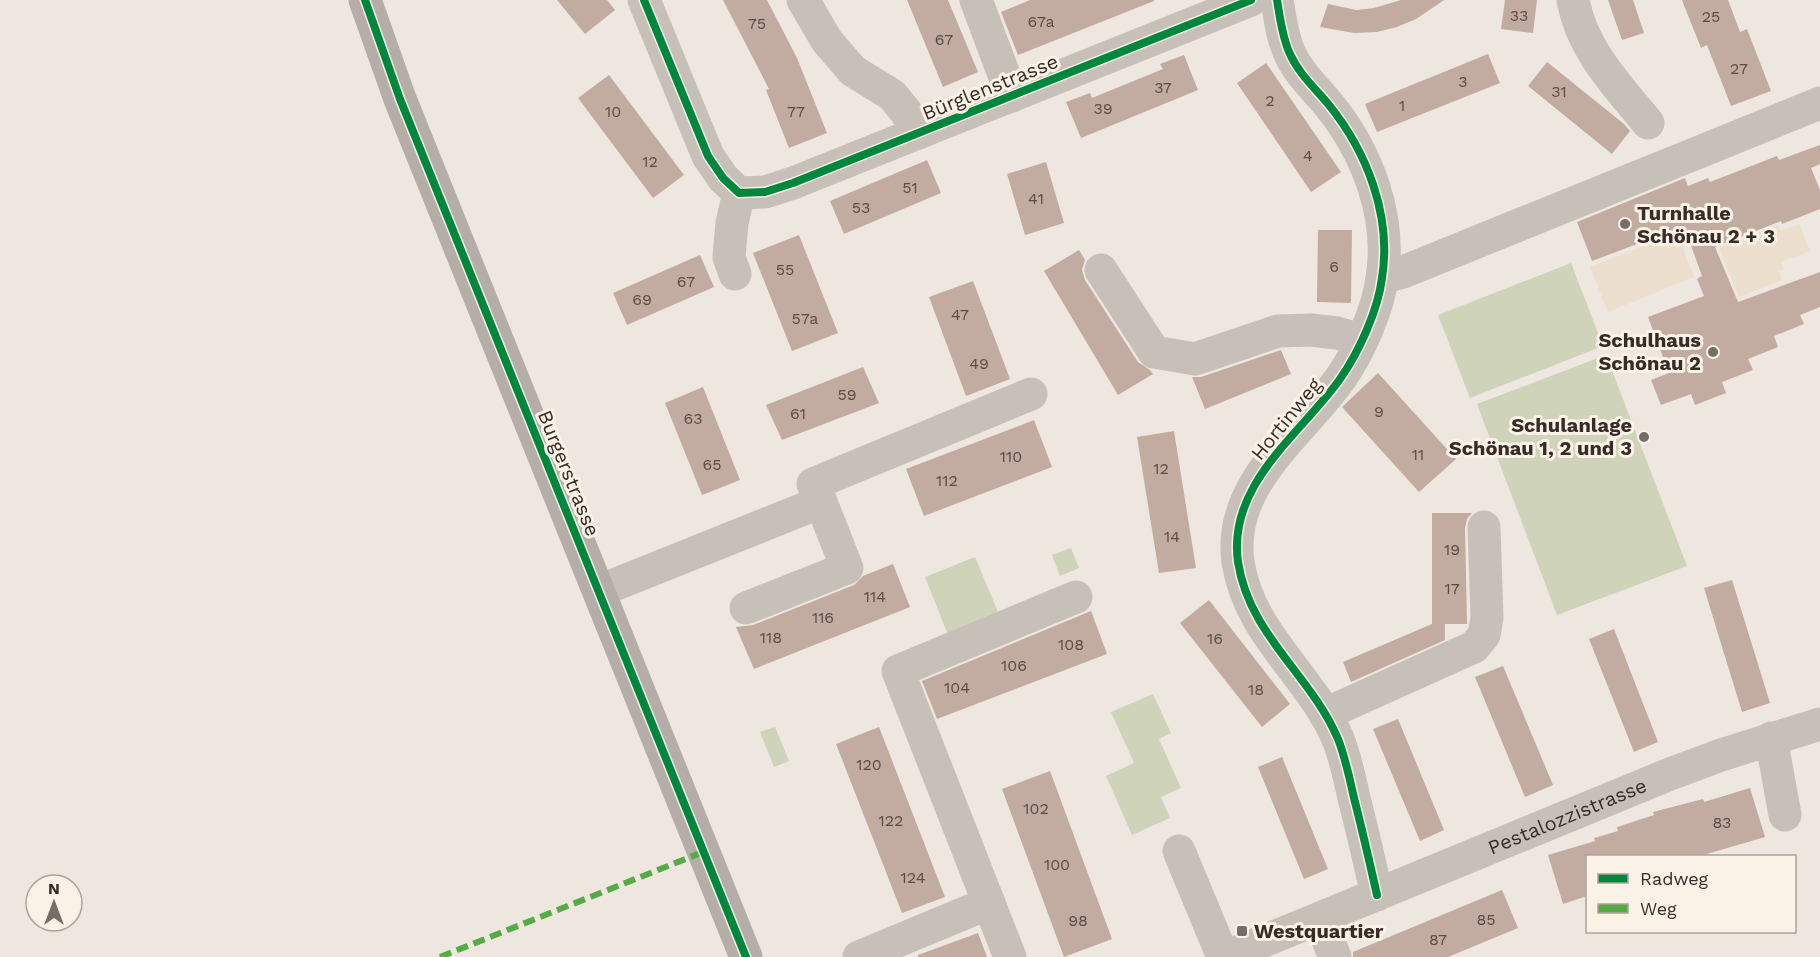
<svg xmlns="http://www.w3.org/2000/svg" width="1820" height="957" font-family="'Work Sans',sans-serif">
<rect width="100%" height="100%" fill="#ede7e0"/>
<path fill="#ced3b9" d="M1571,263L1603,346L1470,398L1438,315Z
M1606,355L1687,566L1557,615L1477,404Z
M1071,548L1079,568L1060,576L1052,555Z
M975,557L1001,619L950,640L925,577Z
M1153,694L1171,733L1159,739L1181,788L1161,797L1170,818L1132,835L1106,776L1134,763L1111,712Z
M775,727L789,761L774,767L760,732Z"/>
<path fill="#ecdfce" d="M1799,224L1810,251L1781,262L1783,270L1779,271L1782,280L1739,297L1719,248L1778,225L1781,231Z
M1671,235L1676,248L1682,246L1694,277L1608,312L1590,267Z"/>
<path fill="#c2aba1" d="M557,0H607L615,10L585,34Z
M723,0H767L797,58L827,133L789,148L766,90L769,89Z
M907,0H948L978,72L943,87Z
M1030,0H1154V1L1018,55L1001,12Z
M1401,0H1444L1416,19L1397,27L1377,32L1354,33L1320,27L1328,4L1356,10L1374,8Z
M1505,0H1537L1533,33L1501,29Z
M1608,0H1633L1644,33L1622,40Z
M1682,0H1728L1740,32L1747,29L1771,91L1731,106L1707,45L1701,48Z
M1488,54L1500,83L1377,132L1365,104Z
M1184,55L1198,90L1081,138L1066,102L1090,93L1092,98L1163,69L1160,64Z
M1547,62L1624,124L1630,131L1612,154L1528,86Z
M1266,63L1341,172L1311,192L1237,83Z
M609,75L684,175L653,198L578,98Z
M1820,145V164L1811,168L1820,190V209L1782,224L1781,221L1715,247L1738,302L1820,272V307L1800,315L1804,324L1774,336L1778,347L1748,359L1753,370L1722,382L1726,393L1695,405L1691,394L1661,405L1651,380L1669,373L1648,317L1704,296L1697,279L1702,276L1689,240L1679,244L1674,230L1592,261L1577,222L1685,178L1688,186L1708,178L1710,182L1777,156L1779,160Z
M927,160L941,193L844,234L830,201Z
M1046,162L1064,223L1025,235L1007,174Z
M1318,230H1352L1351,303L1317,302Z
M799,235L838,333L792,351L753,253Z
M1079,250L1085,260L1082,270L1085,280L1138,362L1150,370L1153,374L1118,395L1044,271Z
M700,255L714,287L627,325L613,293Z
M973,281L1010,379L966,396L929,297Z
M1281,350L1291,374L1205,409L1192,377H1201Z
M863,367L879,403L782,440L766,405Z
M1378,373L1456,459L1419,492L1342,407Z
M703,387L740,480L702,495L665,403Z
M1034,420L1052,467L924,516L906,469Z
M1174,431L1196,568L1159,573L1137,437Z
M1432,513H1472L1467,519L1465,528L1467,624H1445V640L1351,682L1343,662L1432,624Z
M893,564L910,607L754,669L736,627L753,625L854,585L863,576Z
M1732,580L1770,703L1742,712L1704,588Z
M1209,600L1290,704L1262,727L1180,623Z
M1091,611L1107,654L937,719L922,681Z
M1614,629L1658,742L1634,752L1589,639Z
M1503,666L1553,785L1525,797L1475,677Z
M1398,719L1444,830L1420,841L1373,729Z
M879,727L945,897L902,913L836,744Z
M1282,757L1328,869L1304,879L1258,767Z
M1050,771L1112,939L1064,957L1002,789Z
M1750,788L1765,837L1700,856H1587V896L1563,904L1548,855L1595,841L1594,838L1618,831L1617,827L1654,815L1653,812L1703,799L1704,802Z
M1502,890L1518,928L1448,957H1353V952Z
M978,933L987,957H918V955Z"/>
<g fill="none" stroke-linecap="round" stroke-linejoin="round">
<g stroke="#c7c0b9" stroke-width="33">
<path d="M644,0L708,156L723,178L739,193"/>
<path d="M803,0L827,41L853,71L892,95L906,112L918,133"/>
<path d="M976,0L1012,96"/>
<path d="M1277,0C1280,17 1282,37 1290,54C1299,74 1315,88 1329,105C1367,152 1392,216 1382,278C1378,310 1359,352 1340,379C1301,434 1227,484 1238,562C1249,635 1311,675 1338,739C1346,759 1350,781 1355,802C1363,833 1370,864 1377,895"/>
<path d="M1573,0C1582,50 1617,85 1648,123"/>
<path d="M739,193L765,192L793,183L1251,0"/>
<path d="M1101,270L1154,352L1195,359L1278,331L1311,330L1337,333L1361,340"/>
<path d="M735,274L729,257L732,223L739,193"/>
<path d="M1382,278L1403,272L1820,103"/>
<path d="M599,591L821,502L813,484L1031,394"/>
<path d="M746,608L847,568L821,502"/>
<path d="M1325,714L1474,647L1484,635L1487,618L1484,527"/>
<path d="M1771,738L1785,815"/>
<path d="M1179,851L1223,957"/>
<path d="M1319,919L1335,957"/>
<path d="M859,957L989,903"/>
<path d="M1010,957L898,671L1076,597"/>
<path id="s1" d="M1225,957L1670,774L1721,755L1820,724"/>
</g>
<path stroke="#b5aea8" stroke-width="33" d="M365,0L400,99L746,957"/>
<path stroke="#55ab44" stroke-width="6" stroke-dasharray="12 6" stroke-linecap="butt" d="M440,957L703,852"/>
<g stroke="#faf2e7" stroke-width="11">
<path id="cycleway" d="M365,0L400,99L746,957
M644,0L708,156L723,178L739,193L765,192L793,183L1251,0
M1277,0C1280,17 1282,37 1290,54C1299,74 1315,88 1329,105C1367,152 1392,216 1382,278C1378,310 1359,352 1340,379C1301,434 1227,484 1238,562C1249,635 1311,675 1338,739C1346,759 1350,781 1355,802C1363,833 1370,864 1377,895"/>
</g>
<use href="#cycleway" stroke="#00873e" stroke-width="8"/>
</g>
<g fill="#776d68" stroke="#faf2e7" stroke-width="2">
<circle cx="1625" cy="224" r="6"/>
<circle cx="1713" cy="352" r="6"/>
<circle cx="1644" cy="437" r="6"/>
<rect x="1236" y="925" width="12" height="12" rx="3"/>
</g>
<g text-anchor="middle" stroke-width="6" stroke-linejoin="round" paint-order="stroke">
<g font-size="16" fill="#5a4c46">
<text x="1519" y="21">33</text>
<text x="1711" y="22">25</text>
<text x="1041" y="27">67a</text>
<text x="757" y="29">75</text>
<text x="944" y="45">67</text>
<text x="1739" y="74">27</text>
<text x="1463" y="87">3</text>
<text x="1163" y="93">37</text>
<text x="1559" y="97">31</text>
<text x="1270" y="106">2</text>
<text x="1402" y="111">1</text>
<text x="1103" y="114">39</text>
<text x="613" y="117">10</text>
<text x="796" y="117">77</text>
<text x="1308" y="161">4</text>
<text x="650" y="167">12</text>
<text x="910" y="193">51</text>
<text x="1036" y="204">41</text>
<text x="861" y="213">53</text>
<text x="1334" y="272">6</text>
<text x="785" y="275">55</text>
<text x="686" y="287">67</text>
<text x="642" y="305">69</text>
<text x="960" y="320">47</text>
<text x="805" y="324">57a</text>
<text x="979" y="369">49</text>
<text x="847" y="400">59</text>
<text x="1379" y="417">9</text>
<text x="798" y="419">61</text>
<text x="693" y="424">63</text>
<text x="1418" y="460">11</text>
<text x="1011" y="462">110</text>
<text x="712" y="470">65</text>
<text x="1161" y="474">12</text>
<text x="947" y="486">112</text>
<text x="1172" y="542">14</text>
<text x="1452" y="555">19</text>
<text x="1452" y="594">17</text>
<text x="875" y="602">114</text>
<text x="823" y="623">116</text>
<text x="771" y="643">118</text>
<text x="1215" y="644">16</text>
<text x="1071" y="650">108</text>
<text x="1014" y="671">106</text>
<text x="957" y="693">104</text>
<text x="1256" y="695">18</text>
<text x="869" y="770">120</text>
<text x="1036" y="814">102</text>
<text x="891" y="826">122</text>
<text x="1722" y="828">83</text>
<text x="1057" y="870">100</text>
<text x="913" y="883">124</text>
<text x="1486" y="925">85</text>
<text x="1078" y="926">98</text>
<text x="1438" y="945">87</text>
</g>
<g font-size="20" fill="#372c27" stroke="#faf2e7">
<text transform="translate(990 87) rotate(-22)" y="7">Bürglenstrasse</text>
<text transform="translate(1286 419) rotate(-51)" y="7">Hortinweg</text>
<text transform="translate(569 473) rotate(68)" y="7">Burgerstrasse</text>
<text dy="7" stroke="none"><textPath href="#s1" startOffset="370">Pestalozzistrasse</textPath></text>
</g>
<g font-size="20" font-weight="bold" fill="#372c27" stroke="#faf2e7" text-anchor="start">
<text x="1637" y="220">Turnhalle<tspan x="1637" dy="23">Schönau 2 + 3</tspan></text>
<text x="1701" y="347" text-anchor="end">Schulhaus<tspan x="1701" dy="23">Schönau 2</tspan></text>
<text x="1632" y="432" text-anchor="end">Schulanlage<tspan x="1632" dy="23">Schönau 1, 2 und 3</tspan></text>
<text x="1254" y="938">Westquartier</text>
</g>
</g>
<rect x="1586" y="855" width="210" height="78" fill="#faf2e7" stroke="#aca39a" stroke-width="1.5"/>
<rect x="1598" y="874" width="30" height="9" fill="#00873e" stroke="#aca39a" stroke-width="1.5"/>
<text x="1640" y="885" font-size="18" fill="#372c27">Radweg</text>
<rect x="1598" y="904" width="30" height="9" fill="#55ab44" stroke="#aca39a" stroke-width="1.5"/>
<text x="1640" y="915" font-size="18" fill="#372c27">Weg</text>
<g transform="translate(54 903)"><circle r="28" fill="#faf2e7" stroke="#aca39a" stroke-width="1.5"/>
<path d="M0-4.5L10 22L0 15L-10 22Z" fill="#776d68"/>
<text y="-9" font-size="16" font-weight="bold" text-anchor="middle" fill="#372c27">N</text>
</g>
</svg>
